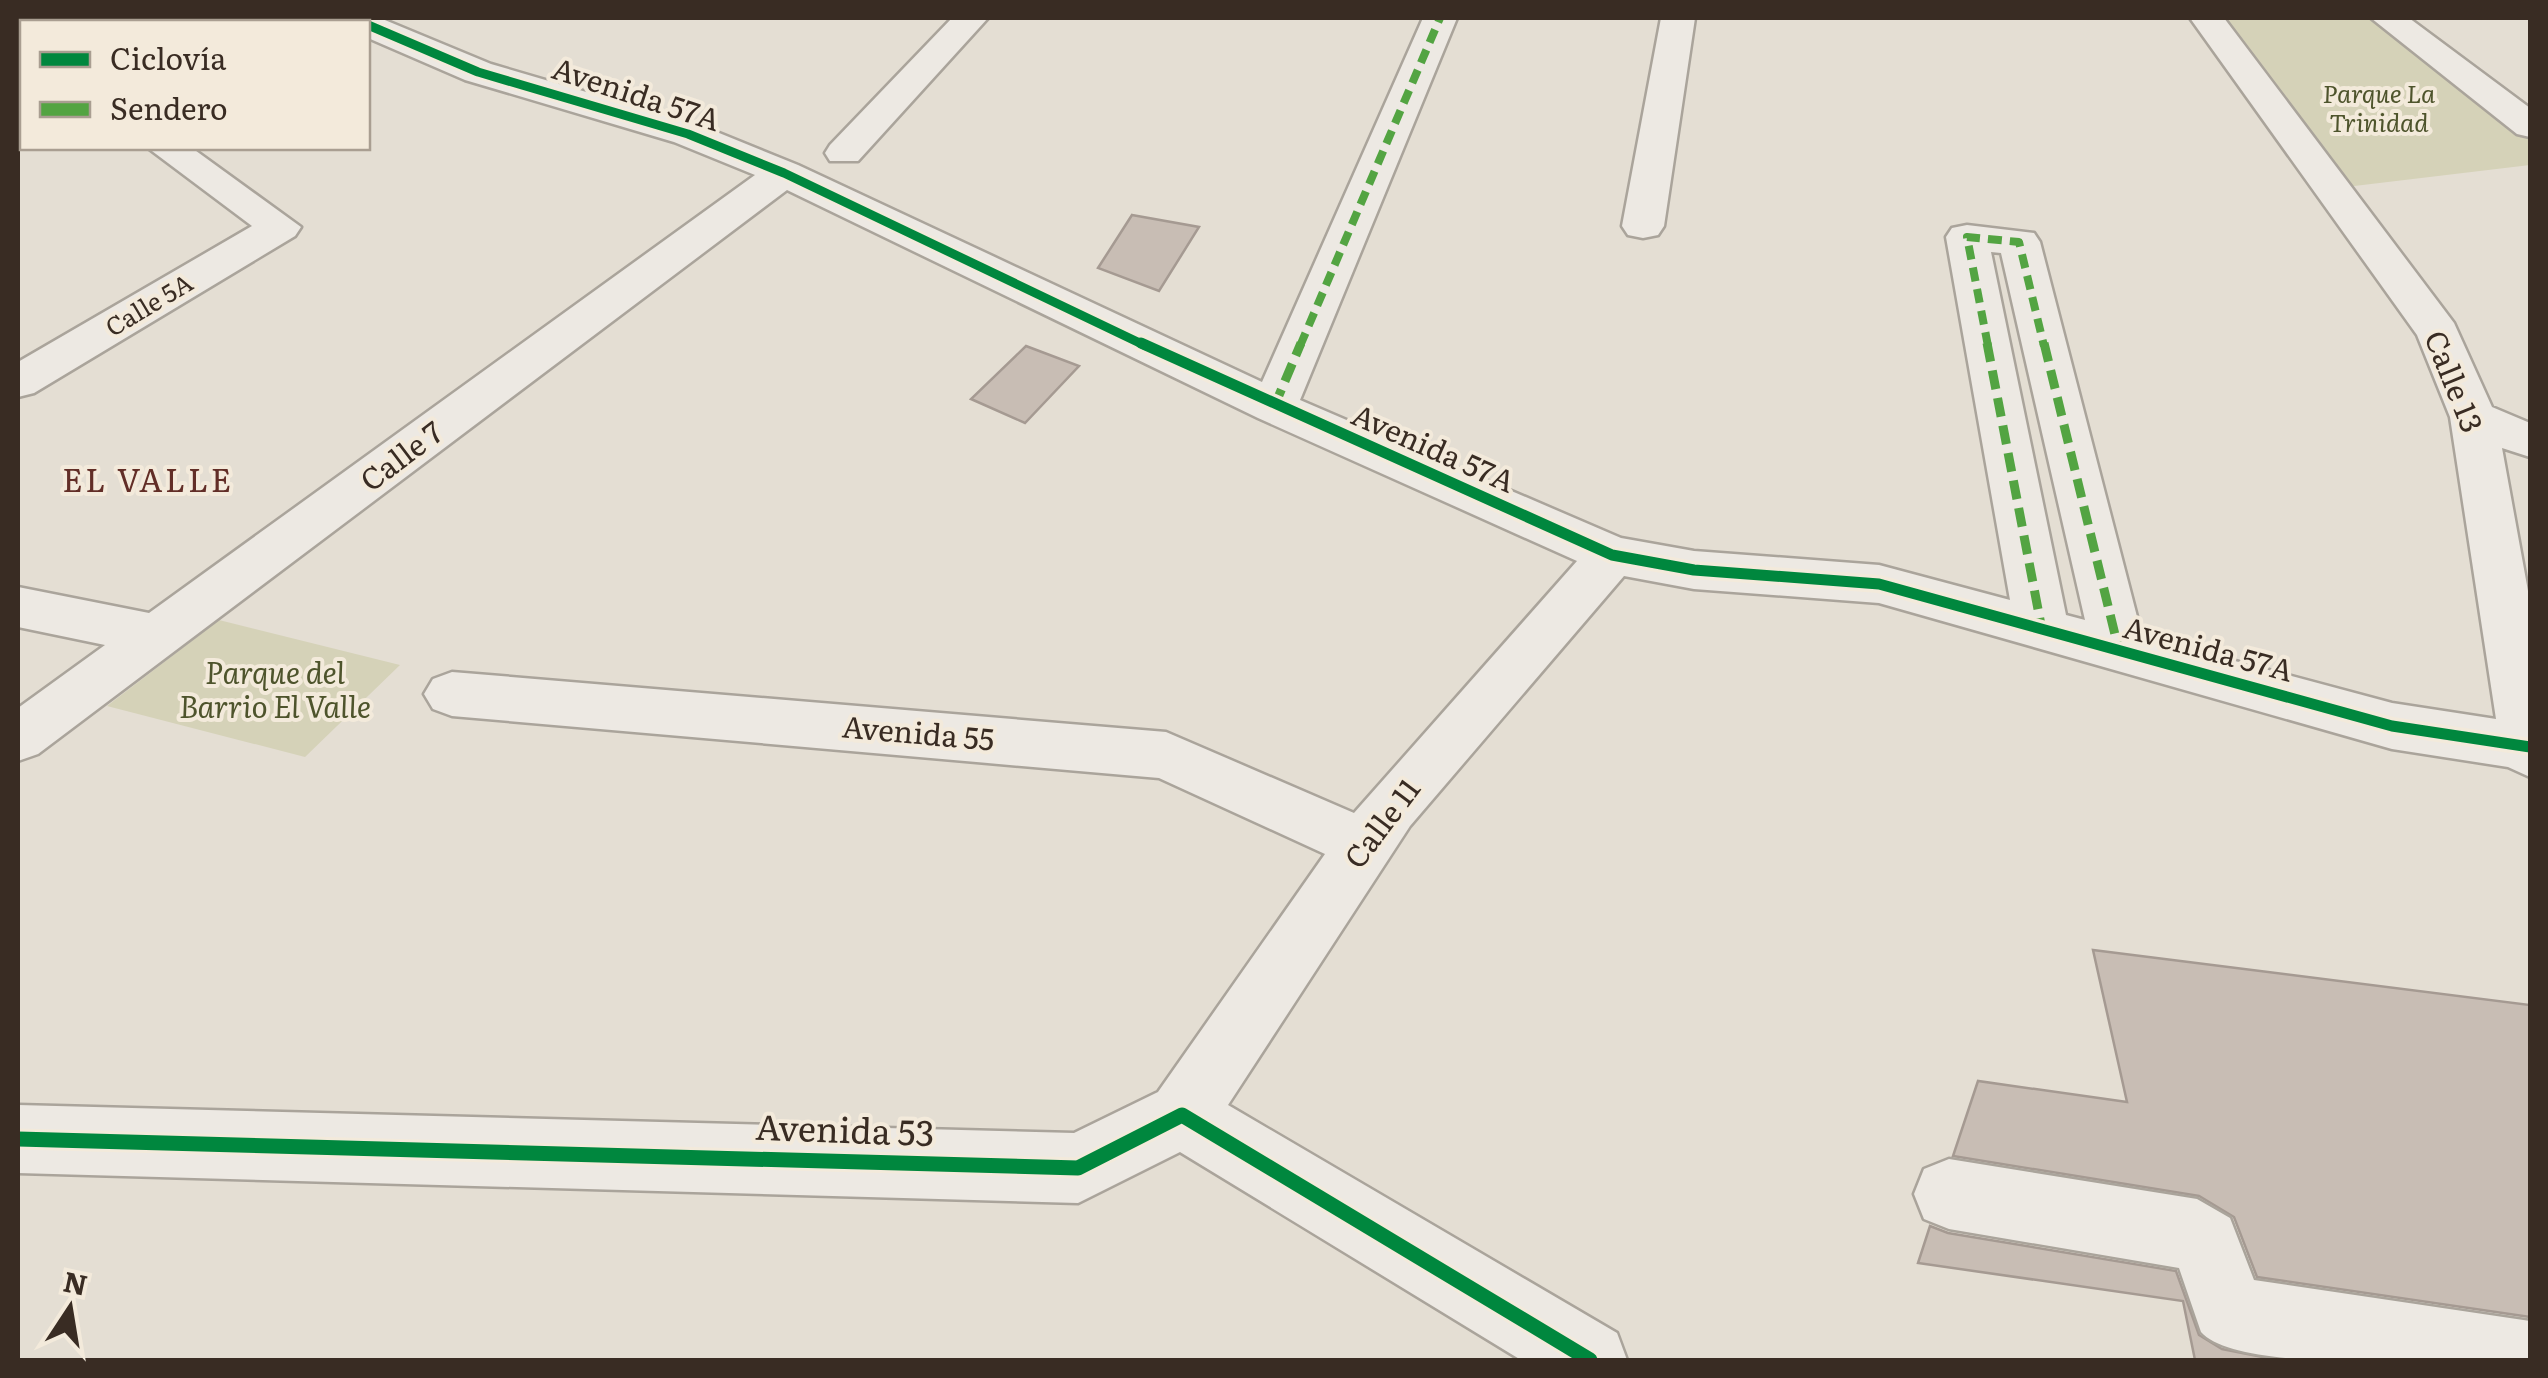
<svg xmlns="http://www.w3.org/2000/svg" width="2548" height="1378" font-family="Literata,serif">
<rect width="100%" height="100%" fill="#e4ded3"/>
<path fill="#d5d2b8" d="M2220,18H2379L2530,126V165L2346,187Z
M219,620L400,665L305,757L107,706Z"/>
<path fill="#c8bdb4" stroke="#a59a92" stroke-width="2.5" d="M1132,215L1199,227L1159,291L1098,268Z
M1026,346L1079,366L1025,423L971,399Z
M2093,950L2530,1005V1317L2257,1277L2234,1217L2199,1196L1953,1156L1978,1081L2127,1102Z
M1930,1226L1948,1233L2176,1271L2199,1335L2222,1349L2278,1360H2195L2183,1301L1918,1263Z"/>
<g fill="none" stroke-linecap="round" stroke-linejoin="round">
<g stroke="#aaa49b" stroke-width="5">
<path id="minor" d="M185,18H223L220,22H182Z
M356,18H380L491,64L702,126L798,165L1262,382L1423,18H1457L1300,400L1621,538L1694,551L1879,565L2010,600L1946,237L1952,228L1967,225L2034,233L2040,242L2142,636L2392,703L2496,719L2450,417L2417,335L2190,18H2224L2454,323L2492,407L2530,423V457L2502,448L2530,602V777L2508,767L2392,749L1879,603L1694,589L1624,576L1410,826L1228,1105L1617,1333L1627,1360H1521L1180,1152L1078,1203L18,1173V1105L1074,1133L1158,1092L1325,854L1159,778L452,716L433,709L424,694L433,679L452,672L1166,732L1354,813L1577,561L1258,418L787,190L38,754L18,761V708L105,645L18,627V587L149,613L755,175L674,142L465,80L368,38V22H352ZM1991,252L2001,253L2085,620L2066,615Z
M952,18H988L858,161H830L825,153L830,145Z
M1661,18H1695L1664,226L1658,235L1643,238L1628,235L1622,226Z
M2371,18H2409L2530,108V137L2517,134Z
M18,74L22,75V97L18,96Z
M148,148H192L301,227L295,236L34,393L18,397V362L252,226Z
M1949,1159L2197,1199L2230,1218L2254,1280L2530,1321V1360C2468,1360 2237,1375 2201,1332L2179,1268L1949,1229L1924,1219L1914,1194L1924,1169Z"/>
</g>
<use href="#minor" fill="#ede9e3" fill-rule="evenodd"/>
<path stroke="#53a442" stroke-width="8" stroke-dasharray="14 8" stroke-linecap="butt" d="M1300,346L1440,18
M1988,346L1967,237L2019,242L2044,346"/>
<path stroke="#53a442" stroke-width="9" stroke-dasharray="19 9" stroke-linecap="butt" d="M1987,343L2042,630
M2044,343L2119,651
M1274,407L1301,343"/>
<g stroke="#f3eadb" stroke-width="14">
<path id="cycleway-far2" d="M368,25L478,72L688,134L784,173L1146,346"/>
</g>
<g stroke="#f3eadb" stroke-width="18">
<path id="cycleway-far1" d="M1141,343L1612,555L1694,570L1879,584L2392,726L2530,747"/>
</g>
<g stroke="#f3eadb" stroke-width="21">
<path id="cycleway" d="M18,1139L1078,1168L1182,1115L1590,1360"/>
</g>
<use href="#cycleway-far2" stroke="#00873e" stroke-width="9"/>
<use href="#cycleway-far1" stroke="#00873e" stroke-width="11"/>
<use href="#cycleway" stroke="#00873e" stroke-width="15"/>
</g>
<g text-anchor="middle" stroke-width="8" stroke-linejoin="round" paint-order="stroke">
<g font-size="25" font-style="italic" fill="#4e542c" stroke="#f3eadb">
<text x="2379" y="103">Parque La<tspan x="2379" dy="29">Trinidad</tspan></text>
</g>
<g font-size="25" fill="#392c23" stroke="#f3eadb">
<text transform="translate(149 305) rotate(-31)" y="9">Calle 5A</text>
</g>
<g font-size="30" fill="#392c23" stroke="#f3eadb">
<text transform="translate(636 95) rotate(18)" y="10">Avenida 57A</text>
<text transform="translate(2453 382) rotate(68)" y="10">Calle 13</text>
<text transform="translate(1433 449) rotate(24)" y="10">Avenida 57A</text>
<text transform="translate(402 457) rotate(-37)" y="10">Calle 7</text>
<text transform="translate(2208 650) rotate(15)" y="10">Avenida 57A</text>
<text transform="translate(918 734) rotate(5)" y="10">Avenida 55</text>
<text transform="translate(1383 824) rotate(-53)" y="10">Calle 11</text>
</g>
<g font-size="30" font-style="italic" fill="#4e542c" stroke="#f3eadb">
<text x="275" y="684">Parque del<tspan x="275" dy="34">Barrio El Valle</tspan></text>
</g>
<g font-size="32" letter-spacing="2.5" fill="#622e27" stroke="#f3eadb">
<text x="148" y="492">EL VALLE</text>
</g>
<g font-size="35" fill="#392c23" stroke="#f3eadb">
<text transform="translate(845 1131) rotate(2)" y="12">Avenida 53</text>
</g>
</g>
<rect width="2548" height="1378" fill="none" stroke="#392c23" stroke-width="40"/>
<rect x="20" y="20" width="350" height="130" fill="#f3eadb" stroke="#a99e91" stroke-width="2.5"/>
<rect x="40" y="52" width="50" height="15" fill="#00873e" stroke="#a99e91" stroke-width="2.5"/>
<text x="110" y="70" font-size="30" fill="#392c23">Ciclovía</text>
<rect x="40" y="102" width="50" height="15" fill="#53a442" stroke="#a99e91" stroke-width="2.5"/>
<text x="110" y="120" font-size="30" fill="#392c23">Sendero</text>
<g transform="translate(70 1308) rotate(12)" stroke="#f3eadb" stroke-width="8" paint-order="stroke">
<path d="M0-8L18 38L0 25L-18 38Z" fill="#392c23"/>
<text y="-15" font-size="28" font-weight="bold" text-anchor="middle" fill="#392c23">N</text>
</g>
</svg>
